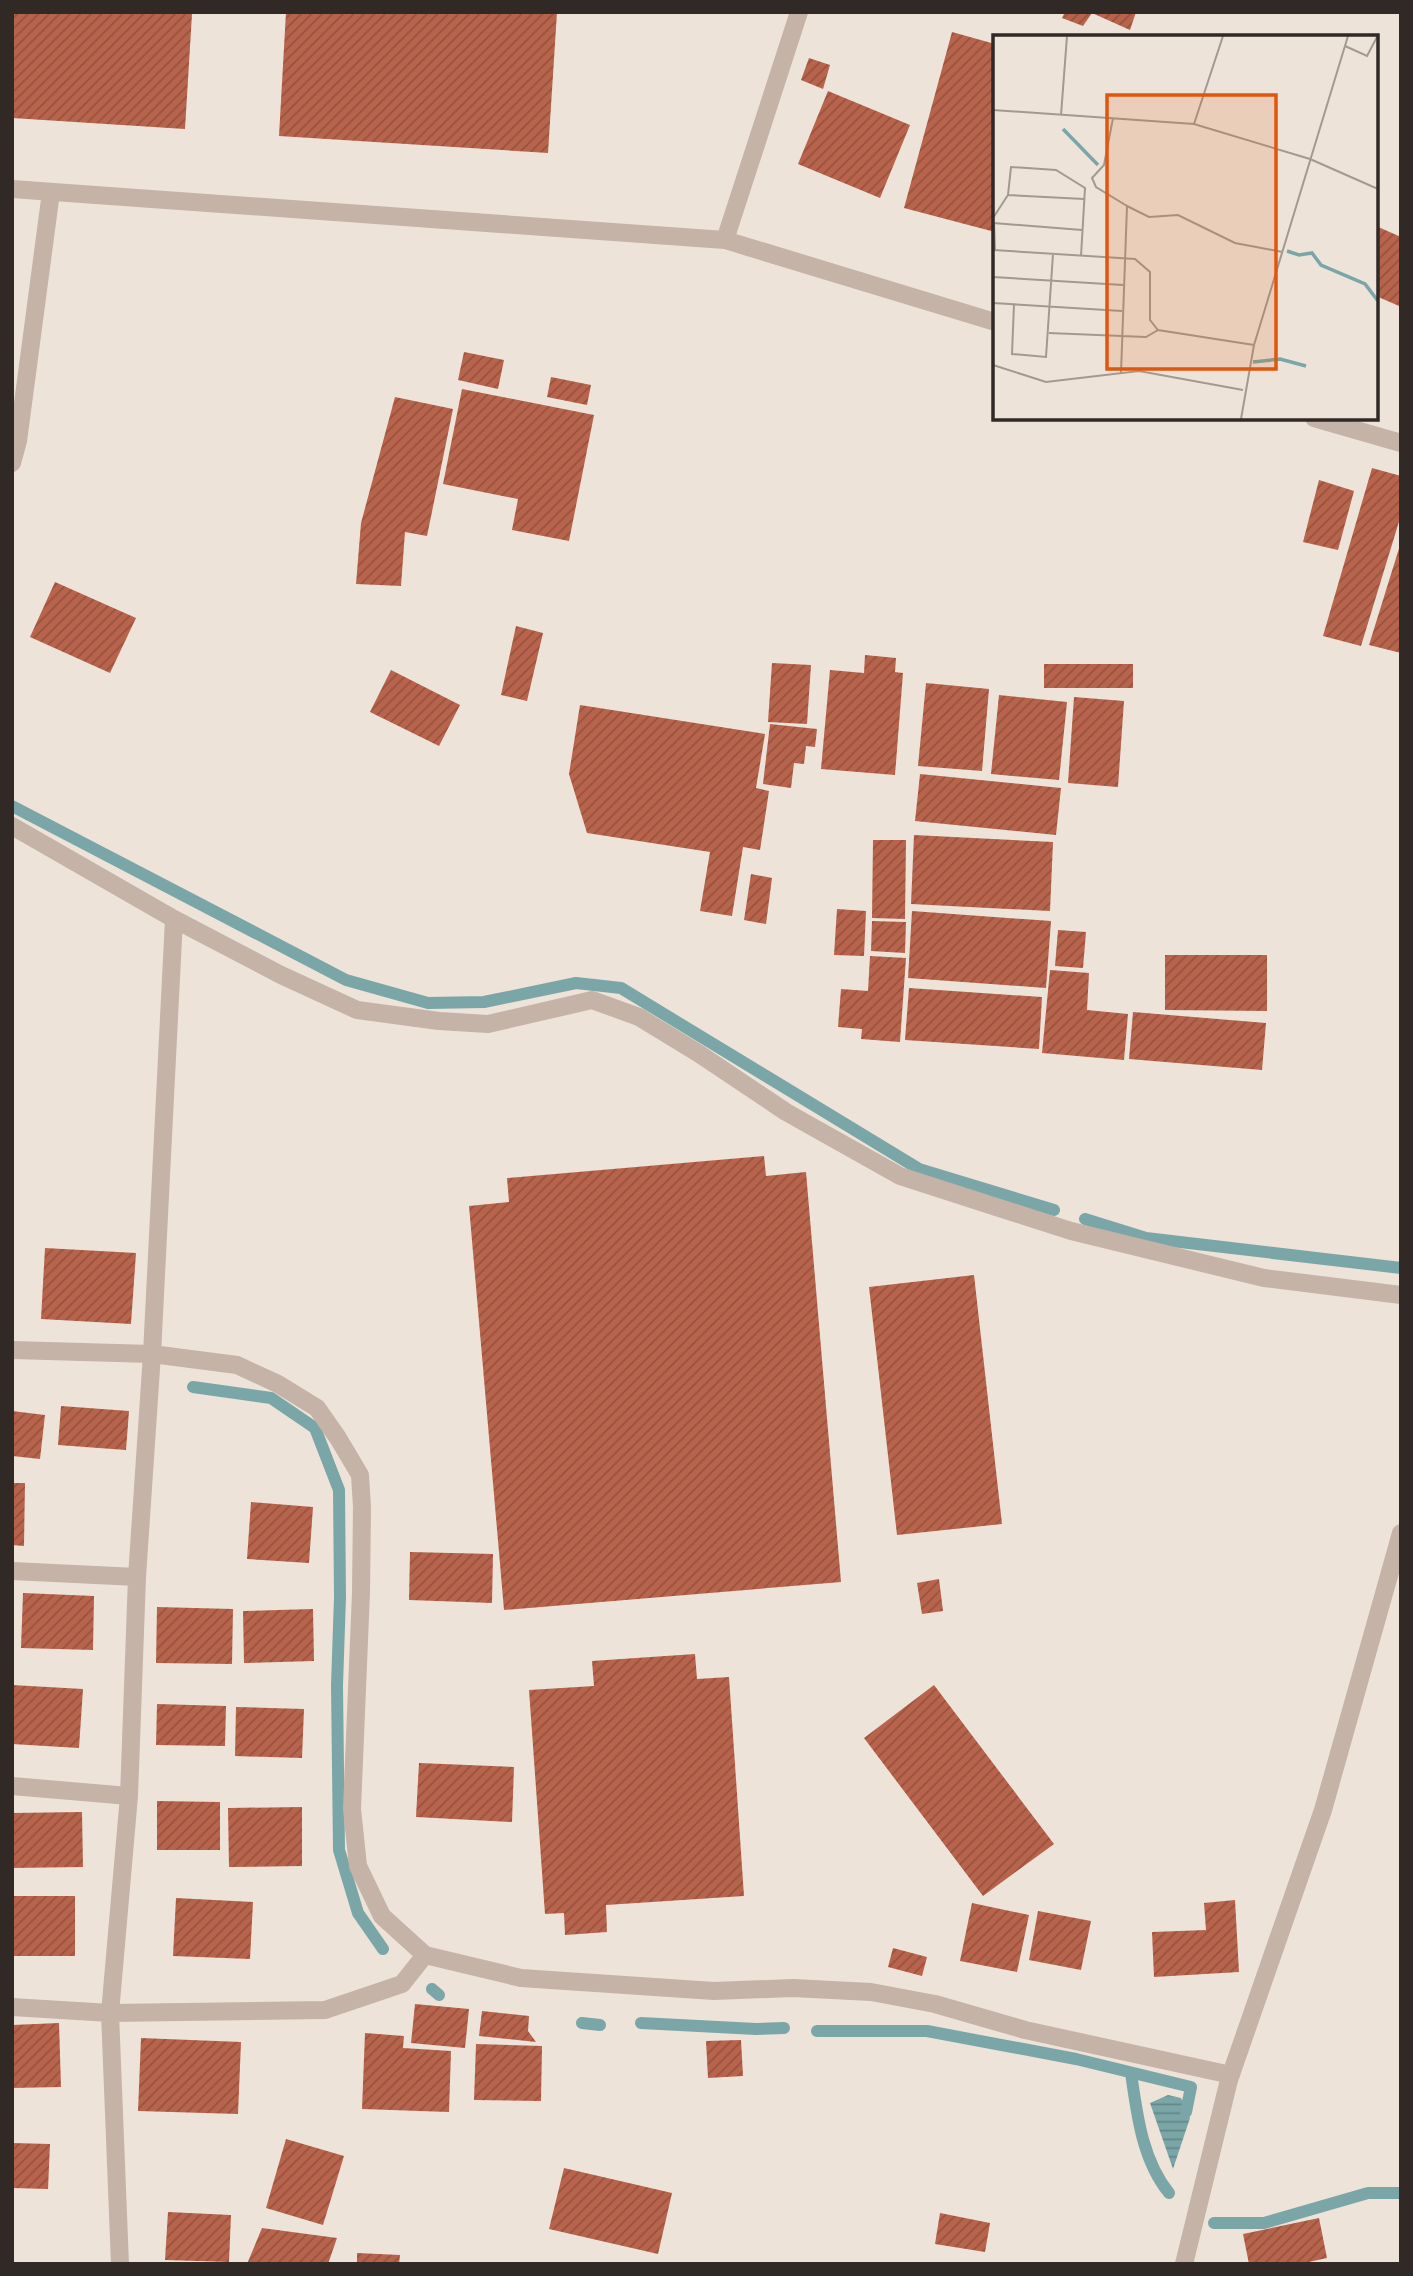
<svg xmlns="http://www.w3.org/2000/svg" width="1413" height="2276" font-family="Rubik,sans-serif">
<defs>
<pattern id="water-rules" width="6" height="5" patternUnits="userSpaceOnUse" patternTransform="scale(1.75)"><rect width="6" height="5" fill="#7ba6a8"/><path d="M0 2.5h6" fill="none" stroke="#658789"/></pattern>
<pattern id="building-hatch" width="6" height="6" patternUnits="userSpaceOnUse" patternTransform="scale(1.75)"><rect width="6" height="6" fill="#b8644c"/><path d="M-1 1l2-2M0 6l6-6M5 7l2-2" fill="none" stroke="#96523f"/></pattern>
</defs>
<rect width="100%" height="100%" fill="#eee3d9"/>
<path fill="url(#water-rules)" d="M1168,2095L1181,2098L1190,2118L1173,2169L1150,2103Z"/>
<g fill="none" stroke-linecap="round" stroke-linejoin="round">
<path stroke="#7ba6a8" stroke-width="12" d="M12,806L346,980L428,1003L484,1002L576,983L621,988L919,1169L1054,1210
M1085,1219L1146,1238L1401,1268
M193,1387L271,1398L315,1428L339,1490L340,1597L337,1685L339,1850L358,1913L383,1949
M432,1989L439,1995
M582,2023L600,2025
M641,2023L756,2029L784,2028
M817,2031H927L1076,2059L1191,2087L1186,2112
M1131,2073C1137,2114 1142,2160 1169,2193
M1214,2223H1264L1368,2193H1401"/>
</g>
<path fill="url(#building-hatch)" d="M12,12H181L192,14L185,129L12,118Z
M286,12H557L548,153L279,136Z
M1065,12H1136L1130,30L1092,13L1083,26L1062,18Z
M952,32L995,44V232L904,208Z
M809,58L830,65L823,89L801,80Z
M828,91L910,125L880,198L798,164Z
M1376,226L1401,237L1399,306L1376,296Z
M464,352L504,360L498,389L458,380Z
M551,377L591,385L587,405L547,397Z
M462,389L594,415L569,541L512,530L518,499L443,484Z
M395,397L453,409L427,536L405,532L401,586L356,584L361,523Z
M1372,468L1401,476V515L1361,646L1323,636Z
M1319,480L1354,491L1338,550L1303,542Z
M1401,542V653L1369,645Z
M55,582L136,618L110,673L30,637Z
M516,626L543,633L527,701L501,695Z
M865,655L896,658L895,672L903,673L895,775L821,769L830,670L864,673Z
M772,663L811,665L807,724L768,722Z
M1044,664H1133V688H1044Z
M391,670L460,705L439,746L370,712Z
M926,683L989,689L982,771L918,766Z
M999,695L1067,702L1059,780L991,774Z
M1074,697L1124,701L1118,787L1068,783Z
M580,705L765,734L756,788L769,791L760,850L743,847L732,916L700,911L710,852L587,833L569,774Z
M770,724L817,729L815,747L806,746L804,764L794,763L791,788L763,784Z
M920,774L1061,788L1056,835L915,821Z
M914,835L1053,842L1050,911L911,904Z
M873,840H906L905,919L872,918Z
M751,874L772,878L766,924L744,920Z
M837,909L866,911L864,956L834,955Z
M912,911L1051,921L1046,988L908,978Z
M872,921L906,922L905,953L871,951Z
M1058,930L1086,932L1083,968L1055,966Z
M1165,955H1267V1011L1165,1010Z
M870,956L906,958L900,1042L861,1039L862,1029L838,1027L841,989L868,991Z
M1050,970L1089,973L1087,1010L1128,1014L1124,1060L1042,1053Z
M909,988L1042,997L1039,1049L905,1040Z
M1133,1012L1266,1023L1262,1070L1129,1059Z
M764,1156L766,1176L806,1172L841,1582L504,1610L469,1206L509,1202L507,1178Z
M45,1248L136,1253L131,1324L41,1319Z
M974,1275L1002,1524L897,1535L869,1287Z
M61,1406L129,1411L126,1450L58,1445Z
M12,1411L45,1415L40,1459L12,1456Z
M12,1483H25L24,1546L12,1545Z
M251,1502L313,1507L309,1563L247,1559Z
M410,1552L493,1554L492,1603L409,1600Z
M939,1579L943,1611L922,1614L917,1583Z
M23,1593L94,1596L93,1650L21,1648Z
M157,1607L233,1609L232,1664L156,1663Z
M313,1609L314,1661L244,1663L243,1611Z
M695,1654L697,1679L729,1677L744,1896L606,1905L607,1932L565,1935L564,1913L545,1914L529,1690L594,1686L592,1661Z
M12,1685L83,1689L79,1748L12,1744Z
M934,1685L1054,1844L983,1896L864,1738Z
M157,1704L226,1706L225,1746L156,1745Z
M236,1707L304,1709L302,1758L235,1756Z
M419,1763L514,1767L512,1822L416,1817Z
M157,1801L220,1802V1850H157Z
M302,1807V1866L229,1867L228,1808Z
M82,1812L83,1867L12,1868V1813Z
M12,1896H75V1956H12Z
M176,1898L253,1902L250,1959L173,1956Z
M1235,1900L1239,1972L1154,1977L1152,1932L1206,1930L1204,1903Z
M972,1903L1029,1915L1017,1972L960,1961Z
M1038,1911L1091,1921L1081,1970L1029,1960Z
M893,1948L927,1957L922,1976L888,1967Z
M415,2004L469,2009L465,2048L411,2043Z
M482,2011L529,2016L528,2031L536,2042L479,2036Z
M59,2023L61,2087L12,2088V2025Z
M365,2033L404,2036L403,2048L451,2051L449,2112L362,2109Z
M141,2038L241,2042L238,2114L138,2111Z
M741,2040L743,2076L708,2078L706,2041Z
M476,2044L542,2046L541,2101L474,2100Z
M286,2139L344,2156L323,2225L266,2208Z
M12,2143L50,2144L48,2189L12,2188Z
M564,2168L672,2193L658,2254L549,2229Z
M168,2212L231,2215L229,2262L165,2260Z
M940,2213L990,2223L985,2252L935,2244Z
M1319,2218L1327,2258L1300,2264H1249L1243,2234Z
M262,2228L337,2238L328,2264H247Z
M357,2253L400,2255L399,2264H357Z"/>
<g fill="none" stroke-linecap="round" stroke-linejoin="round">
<path stroke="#c4b3a6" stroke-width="18" d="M12,189L725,240L995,322
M725,240L799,12
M1314,418L1401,443
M12,463L18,441L51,192
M12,826L174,919L152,1354L137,1577L129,1796L110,2013L120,2264
M174,919L281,975L357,1010L439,1021L488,1024L592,1000L639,1017L698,1053L786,1112L900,1176L1071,1231L1264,1278L1401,1295
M12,1571L137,1577
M12,1786L129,1796
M12,2007L110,2013L325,2010L402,1984L425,1955"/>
<path stroke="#c4b3a6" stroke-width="18" d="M12,1350L152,1354L237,1365L278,1384L317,1408L338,1438L360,1475L362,1507L361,1593L352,1809L358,1866L382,1916L425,1955L521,1978L714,1991L793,1988L871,1992L935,2004L1025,2030L1231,2075
M1184,2264L1229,2080L1323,1810L1401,1533"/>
</g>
<g transform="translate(993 35)">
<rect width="385" height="385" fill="#eee3d9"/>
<path fill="none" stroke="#7ba6a8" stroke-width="3.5" d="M70,94L105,130M294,216L306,220L319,218L328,230L372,249L385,266M260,327L287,324L313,331"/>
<path fill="none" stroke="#a29991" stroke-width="2" d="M352,11L374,21L384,2M0,75L201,89L317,124L385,154M68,80L74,1M120,83L111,130L99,143L103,152L134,171L128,338M201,89L230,1M15,160L91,164M134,171L156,182L185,180L242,208L290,217M0,183L15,160L18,132L63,135L92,153L88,221M0,188L89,195M1,188L2,215M0,215L142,224L157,237V285L165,295L261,310M0,242L130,250M0,268L129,276M21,269L19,319L53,322L60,219M56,298L153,302L165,295M0,330L53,347L146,336L250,355M248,384L261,310L355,1"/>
<path fill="#df570d" fill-opacity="0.15" stroke="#df570d" stroke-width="3.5" d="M114,60H283V334H114Z"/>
<rect width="385" height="385" fill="none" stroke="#312926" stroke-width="3.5"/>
</g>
<rect width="1413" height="2276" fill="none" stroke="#312926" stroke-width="28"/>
</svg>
